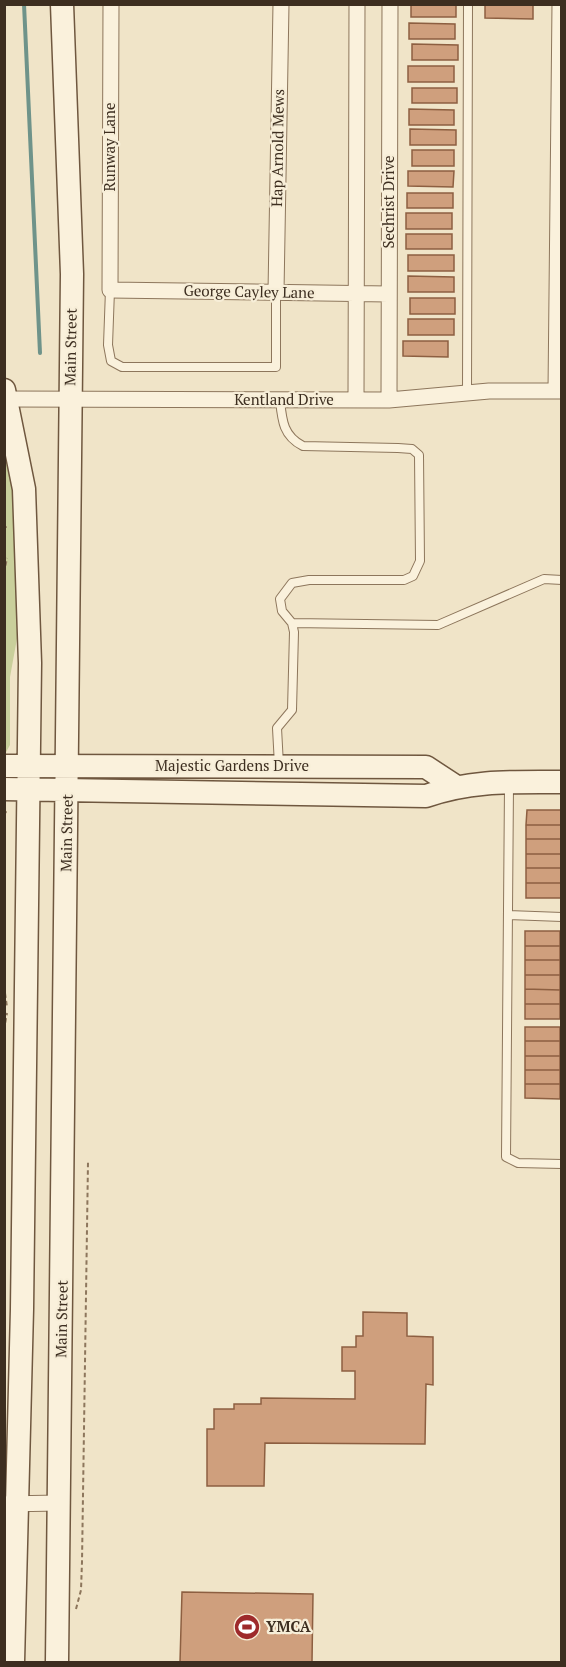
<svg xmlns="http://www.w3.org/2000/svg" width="566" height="1667" font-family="'PT Serif',serif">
<rect width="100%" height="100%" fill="#f0e4c8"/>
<path fill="#c9cf9b" d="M4,415L14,501L20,622L10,677V745L5,754Z"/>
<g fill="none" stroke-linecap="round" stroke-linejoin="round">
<path stroke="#6f938a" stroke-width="4" d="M24,4L40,353"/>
</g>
<path fill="#cf9f7d" stroke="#8d5f41" stroke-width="1.5" d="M411,4H456V17H411Z
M485,4H533V19L485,18Z
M409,23L455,24V39H409Z
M412,44L458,45V60H412Z
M408,66H454V82H408Z
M412,88H457V103H412Z
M409,109L454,110V125H409Z
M410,129L456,130V145H410Z
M412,150H454V166H412Z
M408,171H454L453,187L408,186Z
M407,193H453V208H407Z
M406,213H452V229H406Z
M406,234H452V249H406Z
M408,255H454V271H408Z
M408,276L454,277V292H408Z
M410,298H455V314H410Z
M408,319H454V335H408Z
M403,341H448V357L403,356Z
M527,810H561V825H526Z
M526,825H561V839H526Z
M526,839H561V854H526Z
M526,854H561V868H526Z
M526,868H561V883H526Z
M526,883H561V898H526Z
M525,931H560V946H525Z
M525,946H560V960H525Z
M525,960H560V975H525Z
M525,975H560V990L525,989Z
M525,989L560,990V1004H525Z
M525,1004H560V1019H525Z
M525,1027H560V1041H525Z
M525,1041H560V1056H525Z
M525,1056H560V1070H525Z
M525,1070H560V1084H525Z
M525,1084H560V1099L525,1098Z
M363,1312L407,1313V1336L433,1337V1385L426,1384L425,1444L265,1443L264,1486H207V1429H214V1409H234V1404H261V1398L355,1399V1371H342V1347H356V1336H363Z
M182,1592L313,1594L312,1662H180Z"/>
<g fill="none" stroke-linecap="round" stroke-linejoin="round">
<g stroke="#8d765c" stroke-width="10">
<path id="lane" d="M110,290L108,345L111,361L122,367H276V292
M467,393L468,4
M280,400C282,420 283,436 303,446L398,448L412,449L419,455L420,561L413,576L404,580H309L292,583L280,599L282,611L292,623L438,625L544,579L562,580
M279,765L277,728L292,710L294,632L292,623
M509,786L506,1157L518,1163L562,1164
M508,915L562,917"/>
</g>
<g stroke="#8d765c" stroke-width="17">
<path id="street" d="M111,4L110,290L388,294
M276,292L281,4
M556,391L560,4
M6,399L389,400L489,391H562
M356,400L357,4
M389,400L390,4
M4,1504L59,1503"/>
</g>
<g stroke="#6f573f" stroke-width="25">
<path id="secondary" d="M4,390L24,489L30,663L22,1309L13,1662
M4,766L426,767L455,786
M4,789L426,796C471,780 514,782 562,782
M57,1662L72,274L62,4"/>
</g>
<path stroke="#8d765c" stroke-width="2" stroke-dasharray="4.5 3" stroke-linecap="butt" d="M4,519L6,528
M4,573L7,558
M4,711L5,749
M4,815L7,810
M4,986L7,1007
M4,1030L7,1013
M76,1609L81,1590L82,1562L88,1162"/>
<use href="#lane" stroke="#faf1dc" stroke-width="8"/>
<use href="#street" stroke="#faf1dc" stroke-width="15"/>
<use href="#secondary" stroke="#faf1dc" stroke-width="22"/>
</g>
<defs>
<g id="stadium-disc" transform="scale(1.35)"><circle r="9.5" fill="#9e2a2b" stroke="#f7eed8"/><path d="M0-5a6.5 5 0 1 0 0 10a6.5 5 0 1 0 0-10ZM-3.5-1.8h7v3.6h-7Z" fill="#fff"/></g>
</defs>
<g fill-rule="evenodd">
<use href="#stadium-disc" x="247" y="1627"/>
</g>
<g text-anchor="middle" stroke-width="4.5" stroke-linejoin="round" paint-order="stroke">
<g font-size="15" fill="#3d2e20" stroke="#f7eed8">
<text transform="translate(110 147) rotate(-90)" y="5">Runway Lane</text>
<text transform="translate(278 148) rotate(-89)" y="5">Hap Arnold Mews</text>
<text transform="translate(389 202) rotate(-90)" y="5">Sechrist Drive</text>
<text transform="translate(249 292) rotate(1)" y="5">George Cayley Lane</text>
<text transform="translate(71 347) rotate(-89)" y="5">Main Street</text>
<text x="284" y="405">Kentland Drive</text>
<text x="232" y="771">Majestic Gardens Drive</text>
<text transform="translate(67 833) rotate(-89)" y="5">Main Street</text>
<text transform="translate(62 1319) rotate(-89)" y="5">Main Street</text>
</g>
<g font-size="15" font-weight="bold" fill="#3d2e20" stroke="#f7eed8" text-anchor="start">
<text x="266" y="1632">YMCA</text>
</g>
</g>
<rect width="566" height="1667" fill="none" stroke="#3d2e20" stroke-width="12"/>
</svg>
